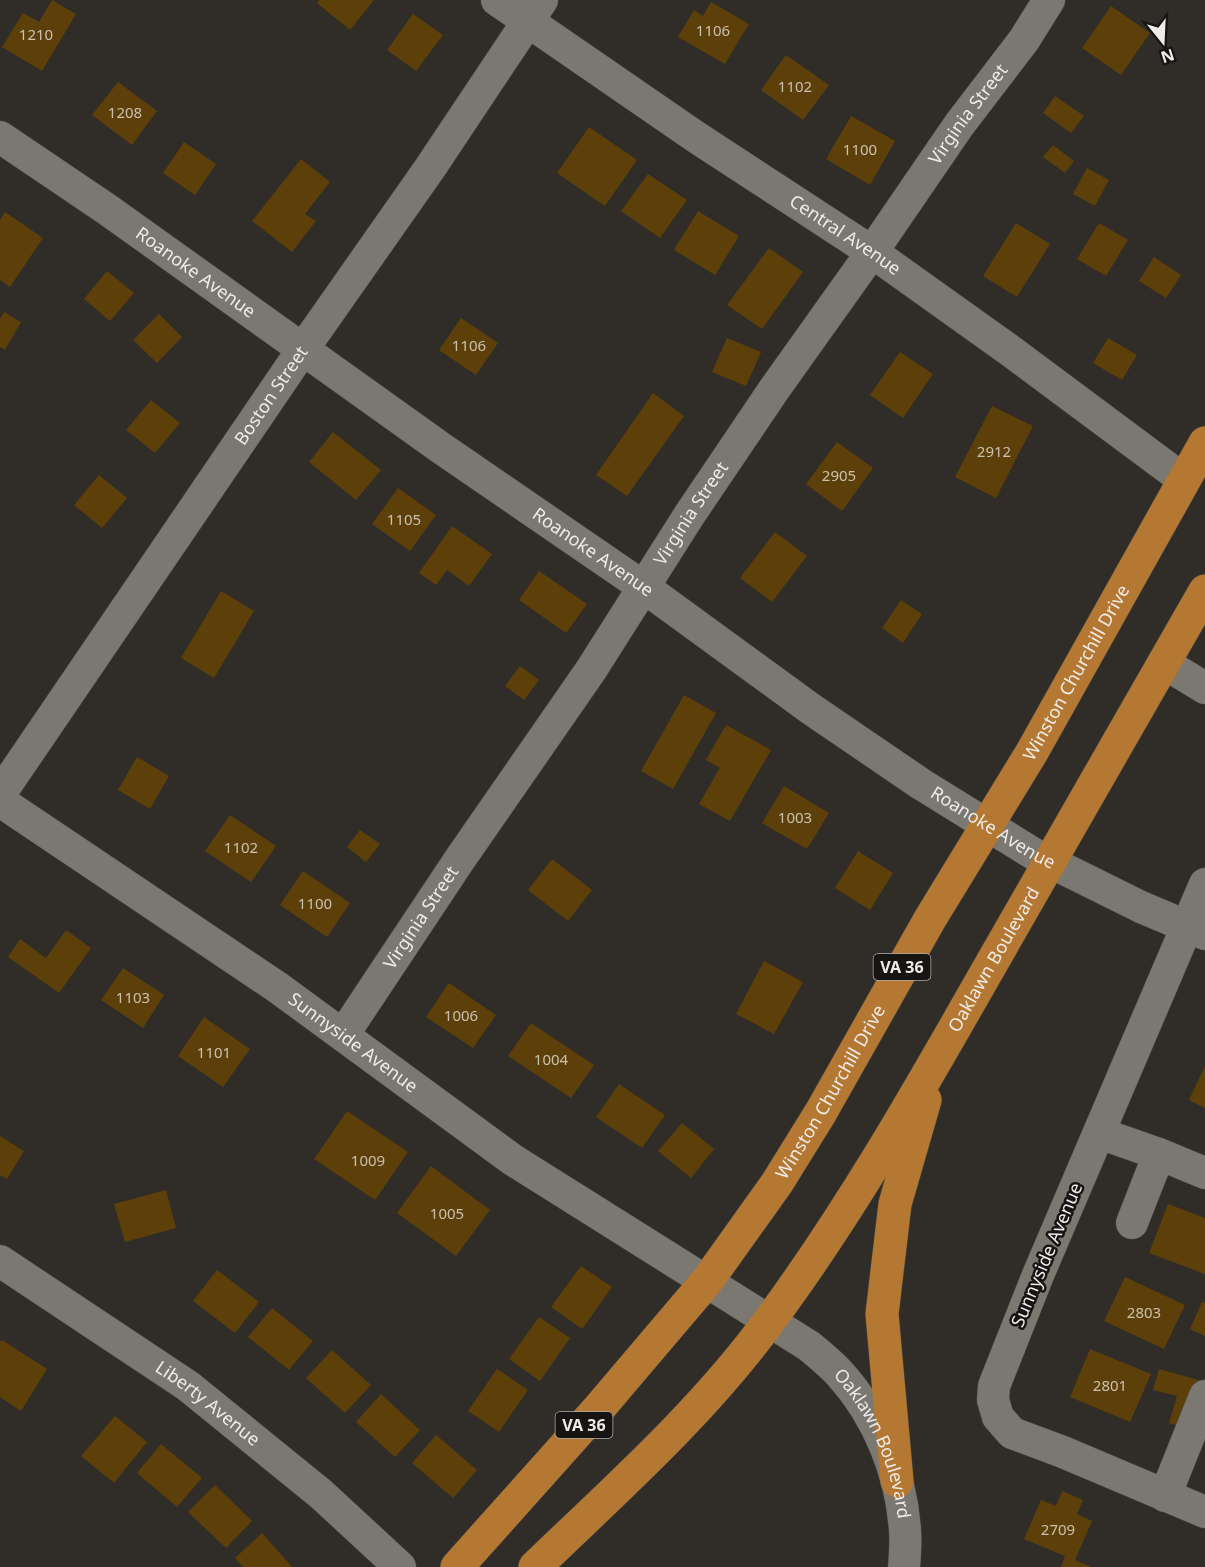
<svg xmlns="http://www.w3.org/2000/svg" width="1205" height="1567" font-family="'Noto Sans',sans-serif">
<rect width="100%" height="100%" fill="#302d28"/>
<path fill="#5d3f09" d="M52,0L76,14L42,71L2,47L23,13L39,22Z
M319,0H374L350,30L317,3Z
M711,2L749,24L725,64L678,37L694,10L703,16Z
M1111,6L1150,33L1121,75L1082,48Z
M413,14L443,35L416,71L387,50Z
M786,55L829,85L803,120L761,90Z
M118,82L157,111L132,145L92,115Z
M1055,96L1084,116L1071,133L1043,113Z
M851,116L895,141L870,185L826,159Z
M589,127L637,160L605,206L557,173Z
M184,142L216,164L195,195L163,173Z
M1053,145L1074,161L1065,173L1043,157Z
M301,159L330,182L305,214L316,221L292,252L252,221Z
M1087,168L1109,180L1095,206L1073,194Z
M648,174L687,200L660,238L621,211Z
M698,211L739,236L715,275L674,250Z
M5,212L43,238L10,287L0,280V220Z
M1016,223L1050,244L1017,297L983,276Z
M1099,223L1128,240L1106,276L1077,259Z
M769,248L803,272L762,329L727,305Z
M1154,257L1181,275L1166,298L1139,281Z
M107,271L134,293L110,321L84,299Z
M4,312L21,322L5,350L0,347V319Z
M159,314L182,337L157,363L133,340Z
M461,318L498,343L476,375L439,350Z
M727,338L761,352L746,386L712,372Z
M1108,338L1137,355L1122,380L1093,363Z
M900,352L933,374L903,418L870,395Z
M653,393L684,416L627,496L596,475Z
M151,400L180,423L155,453L126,430Z
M992,406L1033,426L996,498L955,477Z
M333,432L381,470L356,500L309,462Z
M837,442L873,468L842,511L806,484Z
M99,475L127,498L102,528L74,505Z
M398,488L436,515L410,551L372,524Z
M452,526L492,554L469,586L447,570L436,585L419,573Z
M775,532L807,556L772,602L740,578Z
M539,571L587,604L566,633L519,600Z
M221,591L254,611L214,678L181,658Z
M901,600L922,614L903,643L882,628Z
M520,666L539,680L524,700L505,686Z
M684,695L716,713L673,789L641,771Z
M726,725L771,750L730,821L699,804L720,768L706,760Z
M137,757L169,776L150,809L118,790Z
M784,786L829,813L807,849L762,823Z
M230,815L276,846L251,882L205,851Z
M360,830L380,844L366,862L347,847Z
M858,851L893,873L870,910L835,888Z
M552,859L592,890L568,921L528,890Z
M303,871L350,903L327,937L280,905Z
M66,930L91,948L59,993L8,957L20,939L46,958Z
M764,961L803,982L774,1034L736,1014Z
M123,968L164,995L143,1028L101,1000Z
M449,983L496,1015L473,1048L426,1017Z
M204,1017L250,1049L223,1087L178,1056Z
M531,1023L594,1065L571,1098L508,1056Z
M1205,1066V1108L1189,1100Z
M619,1084L665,1115L642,1148L596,1117Z
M347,1111L408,1152L375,1200L314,1159Z
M682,1123L714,1149L691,1178L658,1151Z
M0,1136L24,1151L7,1179L0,1175Z
M431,1166L490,1210L456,1256L397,1213Z
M166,1190L176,1228L125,1242L114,1204Z
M1168,1204L1205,1218V1274L1149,1253Z
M581,1266L612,1287L582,1329L551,1307Z
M217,1270L259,1302L235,1333L193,1301Z
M1125,1277L1185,1305L1164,1349L1104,1321Z
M1202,1302L1205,1303V1336L1190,1329Z
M272,1308L313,1341L289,1370L248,1337Z
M539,1317L570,1338L540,1381L509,1359Z
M2,1340L47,1369L21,1411L0,1397V1342Z
M1090,1349L1151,1374L1130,1422L1070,1397Z
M332,1350L371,1385L345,1413L306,1378Z
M497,1369L528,1390L499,1432L468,1411Z
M1159,1369L1202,1381L1188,1429L1169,1423L1177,1396L1153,1390Z
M381,1394L420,1430L395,1457L356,1422Z
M115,1416L147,1442L114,1483L81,1456Z
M436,1435L477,1470L453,1498L412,1463Z
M161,1444L202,1478L177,1507L137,1473Z
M215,1485L252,1521L226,1548L188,1512Z
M1062,1491L1083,1500L1077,1514L1092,1521L1075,1560L1091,1567H1061L1065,1556L1024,1539L1041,1500L1056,1506Z
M262,1533L292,1567H243L235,1558Z"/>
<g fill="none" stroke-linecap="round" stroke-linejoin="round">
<g stroke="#4b4845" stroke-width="33">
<g id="minor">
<path id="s1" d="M497,0L696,137L872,252L1012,352L1184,480"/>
<path id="s2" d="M0,137L108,210L441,448L645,588L811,709L921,784L1034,854L1141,907L1205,934"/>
<path d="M1164,663L1205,688"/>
<path id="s3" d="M0,794L303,349L430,168L542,0"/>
<path id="s4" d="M0,801L277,987L513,1160L809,1346C820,1355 831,1364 840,1374C878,1416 901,1473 905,1530C906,1542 905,1555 904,1567"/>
<path d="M1205,884L1038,1275L994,1386L993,1400L998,1417L1012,1433L1063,1452L1205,1512"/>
<path id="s5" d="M343,1035L460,859L591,670L690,514L773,391L872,252L959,125L1024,40L1049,0"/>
<path d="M1099,1133L1159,1154"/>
<path d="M1132,1223L1159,1154L1205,1173"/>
<path id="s6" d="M0,1261L188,1386L321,1494L400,1567"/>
<path d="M1165,1496L1205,1396"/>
</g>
</g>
<g stroke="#4b4845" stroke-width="34">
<g id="highway">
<path d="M897,1481L882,1314L895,1204L925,1100"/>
<path id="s7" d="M457,1567L600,1407L707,1281L777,1183L821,1112L930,919L1032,752L1205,443"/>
<path id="s8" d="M535,1567C617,1488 703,1412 770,1320C849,1213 916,1096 982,980C1057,851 1131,721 1205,591"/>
</g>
</g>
<use href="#minor" stroke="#7b7771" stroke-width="32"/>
<use href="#highway" stroke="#b47832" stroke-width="33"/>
</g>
<g text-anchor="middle" stroke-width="5" stroke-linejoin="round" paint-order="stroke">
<g font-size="15" fill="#cac0b0">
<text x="713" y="36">1106</text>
<text x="36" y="40">1210</text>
<text x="795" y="92">1102</text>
<text x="125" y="118">1208</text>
<text x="860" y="155">1100</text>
<text x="469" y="351">1106</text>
<text x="994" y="457">2912</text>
<text x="839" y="481">2905</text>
<text x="404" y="525">1105</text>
<text x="795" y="823">1003</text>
<text x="241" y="853">1102</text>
<text x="315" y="909">1100</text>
<text x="133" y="1003">1103</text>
<text x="461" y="1021">1006</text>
<text x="214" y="1058">1101</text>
<text x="551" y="1065">1004</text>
<text x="368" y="1166">1009</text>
<text x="447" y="1219">1005</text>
<text x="1144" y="1318">2803</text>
<text x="1110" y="1391">2801</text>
<text x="1058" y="1535">2709</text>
</g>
<g fill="#171513" stroke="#aeaba8" stroke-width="1.5">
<rect x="873.5" y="954" width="57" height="26" rx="4.5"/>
<rect x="555.5" y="1412" width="57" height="26" rx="4.5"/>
</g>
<g font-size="16" font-weight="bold" fill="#eeebe8">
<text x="902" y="973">VA 36</text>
<text x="584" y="1431">VA 36</text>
</g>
<g font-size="18" fill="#eeebe8" stroke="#171513">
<text dy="6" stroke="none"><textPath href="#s5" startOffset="1113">Virginia Street</textPath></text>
<text dy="6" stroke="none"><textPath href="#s1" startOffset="420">Central Avenue</textPath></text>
<text dy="6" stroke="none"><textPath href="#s2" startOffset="238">Roanoke Avenue</textPath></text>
<text dy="6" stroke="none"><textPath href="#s3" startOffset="482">Boston Street</textPath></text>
<text dy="6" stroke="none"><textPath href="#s5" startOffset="627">Virginia Street</textPath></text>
<text dy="6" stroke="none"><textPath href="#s2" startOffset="724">Roanoke Avenue</textPath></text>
<text dy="6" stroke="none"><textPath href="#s7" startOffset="1092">Winston Churchill Drive</textPath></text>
<text dy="6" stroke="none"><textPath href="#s2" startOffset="1210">Roanoke Avenue</textPath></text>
<text dy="6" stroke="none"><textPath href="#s5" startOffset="141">Virginia Street</textPath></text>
<text dy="6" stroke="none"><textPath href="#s8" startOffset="766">Oaklawn Boulevard</textPath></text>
<text dy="6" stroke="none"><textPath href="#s4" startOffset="428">Sunnyside Avenue</textPath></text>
<text dy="6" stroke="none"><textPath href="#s7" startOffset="606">Winston Churchill Drive</textPath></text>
<text transform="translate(1047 1255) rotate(-67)" y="6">Sunnyside Avenue</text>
<text dy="6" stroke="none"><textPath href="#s6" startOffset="252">Liberty Avenue</textPath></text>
<text dy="6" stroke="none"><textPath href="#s4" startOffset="1096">Oaklawn Boulevard</textPath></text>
</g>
</g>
<g transform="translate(1163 42) rotate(162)" stroke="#171513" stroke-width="4.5" paint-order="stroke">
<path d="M0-4.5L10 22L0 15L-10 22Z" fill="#eeebe8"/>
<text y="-9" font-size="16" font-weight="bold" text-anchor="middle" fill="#eeebe8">N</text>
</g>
</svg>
